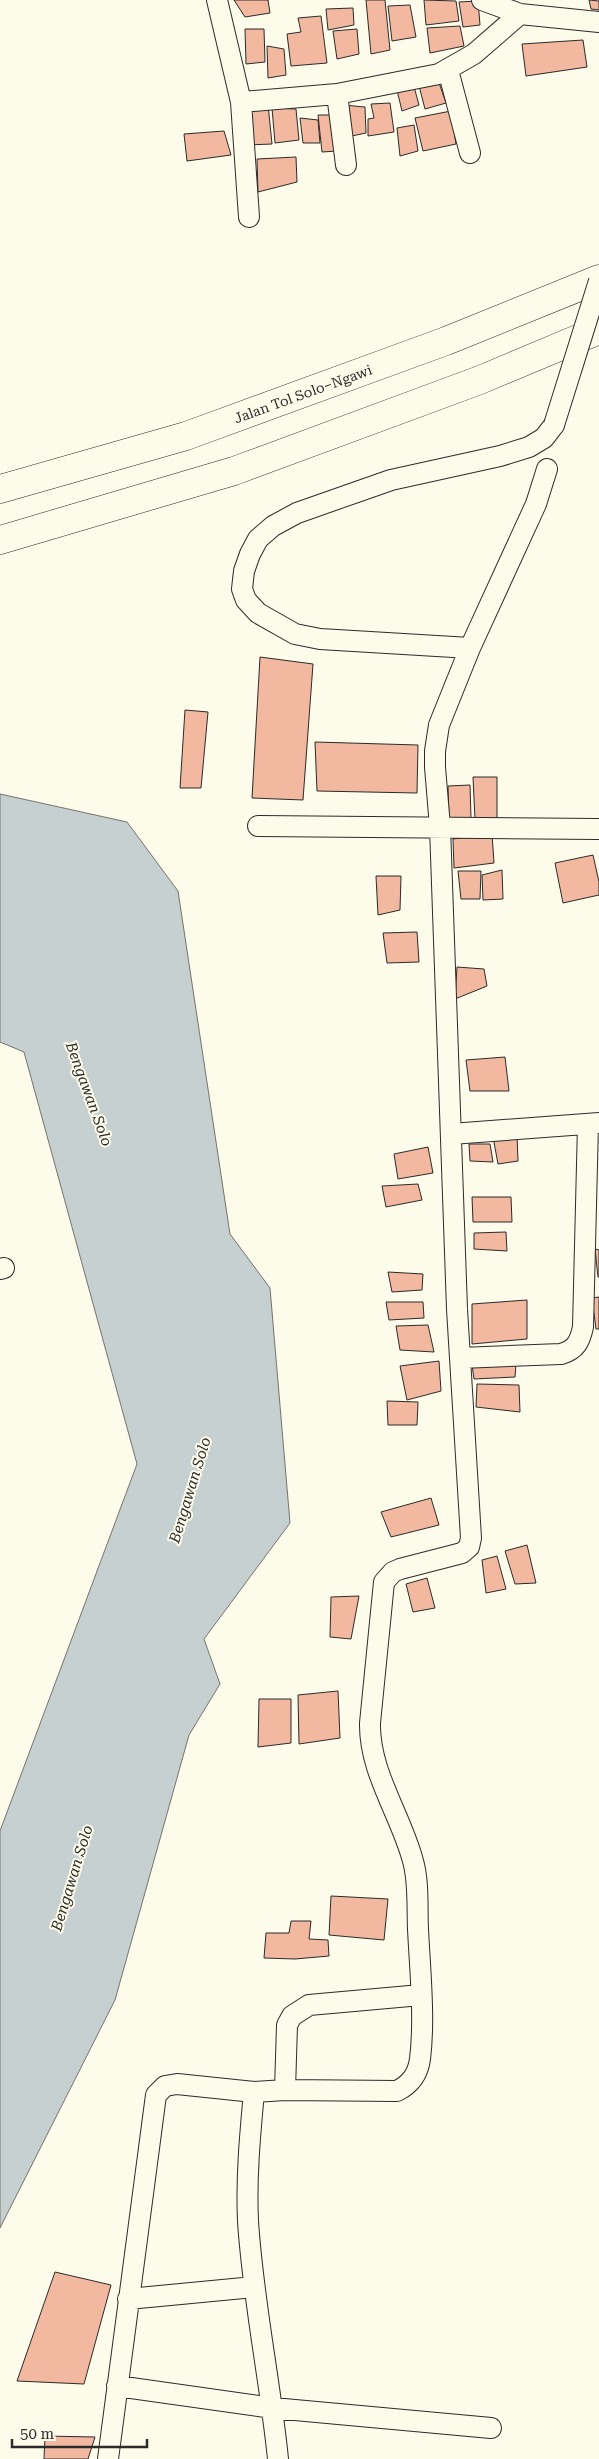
<svg xmlns="http://www.w3.org/2000/svg" width="599" height="2459" font-family="'Roboto Serif',serif">
<rect width="100%" height="100%" fill="#fdfbea"/>
<path fill="#c7d0d0" stroke="#74746e" d="M0,794L127,822L178,891L230,1234L270,1288L290,1523L204,1639L220,1684L189,1735L115,2000L0,2228V1831L137,1464L24,1052L0,1042Z"/>
<path fill="#f2b8a0" stroke="#2b2b2b" d="M234,0H268L270,13L245,17Z
M366,0H385L390,50L371,54Z
M424,0L456,1L459,21L426,25Z
M589,0L599,1V10L591,9Z
M478,1L480,25L463,27L459,2Z
M410,5L416,37L392,41L388,6Z
M353,8L354,25L328,30L326,9Z
M321,16L327,63L291,66L287,34L301,32L298,18Z
M460,26L464,46L430,53L427,28Z
M245,29H264L265,62L246,64Z
M357,29L359,54L337,59L333,31Z
M583,40L587,67L526,76L522,44Z
M267,46L284,49L286,75L268,78Z
M437,77L446,103L425,109L418,82Z
M413,83L419,105L402,111L396,86Z
M390,103L394,132L368,136V119L374,118L371,104Z
M268,104L272,144L247,145L243,106Z
M343,105L365,107L366,133L347,137Z
M272,108L296,109L299,140L275,143Z
M451,111L456,144L423,151L415,118Z
M318,115H335L337,151L322,152Z
M300,118L318,120L320,143H303Z
M414,125L418,151L400,156L397,128Z
M224,131L231,155L187,161L184,134Z
M296,157L297,182L258,192L257,159Z
M260,657L313,664L303,800L252,798Z
M185,710L208,712L201,788H180Z
M315,742L418,745L417,793L317,791Z
M473,777H497V819L475,820Z
M470,785L471,818L449,822L448,786Z
M492,834L494,863L454,868L453,839Z
M593,855L599,882V895L563,903L555,863Z
M502,870L503,899L483,900L482,875Z
M458,871H481L480,899H461Z
M376,876H401L400,910L378,915Z
M417,932L419,962L387,963L383,933Z
M457,967L484,969L487,986L455,999Z
M505,1057L509,1091H470L466,1060Z
M517,1135L518,1161L498,1164L493,1137Z
M469,1144H490L493,1162L470,1161Z
M428,1147L433,1173L398,1179L394,1154Z
M418,1184L422,1200L386,1207L382,1186Z
M472,1197H511L512,1222H473Z
M506,1232L507,1251L474,1249V1233Z
M595,1249L599,1250V1277H598Z
M388,1272L423,1274L422,1290L392,1292Z
M599,1297V1329H596L592,1298Z
M527,1300V1339L472,1344V1304Z
M386,1302H423L424,1318L389,1320Z
M428,1325L434,1352L400,1350L396,1326Z
M439,1361L441,1391L407,1400L400,1366Z
M516,1364L515,1377L474,1379L472,1365Z
M477,1384L519,1385L520,1412L476,1407Z
M387,1401L418,1402L417,1425H388Z
M431,1498L439,1525L391,1537L381,1512Z
M527,1545L536,1583L515,1584L505,1551Z
M497,1556L506,1589L486,1593L482,1560Z
M427,1578L435,1608L413,1612L406,1584Z
M359,1596L351,1639L330,1637L331,1597Z
M338,1691L340,1738L299,1744L298,1695Z
M259,1699H291V1743L258,1747Z
M331,1896L388,1899L384,1940L329,1935Z
M291,1921H311L309,1939L328,1940L329,1956L295,1959L264,1958L266,1933H289Z
M55,2272L111,2285L84,2384L17,2381Z
M45,2436L95,2437L88,2459H44Z"/>
<g fill="none" stroke-linecap="round" stroke-linejoin="round">
<g stroke="#2b2b2b" stroke-width="22">
<path id="minor" d="M217,0L241,102L249,217
M482,0L520,14
M448,70L470,153
M337,94L346,165
M241,102L337,94L439,74L474,54L520,14L599,22
M470,648L320,639L295,634L258,613L246,600L242,589L244,571L250,554L258,539L273,526L297,513L391,480L500,456L529,447L544,438L554,425
M258,826L598,829
M451,1134L599,1123
M0,1269L4,1268
M460,1358L561,1354C576,1350 580,1341 583,1327L588,1124
M285,2090L287,2025L292,2016L309,2005L421,1995
M128,2299L254,2287
M117,2386L273,2408L491,2428
M108,2459L156,2095L165,2086L177,2084L254,2092
M278,2459C270,2379 253,2301 248,2221C246,2178 250,2135 254,2092L285,2090L397,2091C411,2084 418,2074 420,2059C425,2019 420,1970 418,1929C417,1907 419,1882 413,1861C401,1815 369,1772 370,1723L384,1582L393,1572L400,1569L462,1553L469,1547L471,1538L457,1309L440,827L435,767V751L439,725L470,648L536,504L547,469"/>
</g>
<g stroke="#2b2b2b" stroke-width="29">
<path id="highway" d="M0,489L186,436L446,341L599,279
M0,540L234,471L480,380L599,330"/>
</g>
<use href="#minor" stroke="#fdfbea" stroke-width="20"/>
<use href="#highway" stroke="#fdfbea" stroke-width="28"/>
<g stroke="#2b2b2b" stroke-width="22" stroke-linecap="butt">
<path id="minor-bridge" d="M554,425L599,281"/>
</g>
<use href="#minor-bridge" stroke="#fdfbea" stroke-width="20"/>
</g>
<g text-anchor="middle" stroke-width="4" stroke-linejoin="round" paint-order="stroke">
<g font-size="14" fill="#2b2b2b" stroke="#fdfbea">
<text transform="translate(303 394) rotate(-20)" y="5">Jalan Tol Solo–Ngawi</text>
</g>
<g font-size="15" font-style="italic" fill="#2b2b2b" stroke="#fdfbea">
<text transform="translate(89 1094) rotate(70)" y="5">Bengawan Solo</text>
<text transform="translate(190 1490) rotate(-73)" y="5">Bengawan Solo</text>
<text transform="translate(72 1878) rotate(-73)" y="5">Bengawan Solo</text>
</g>
</g>
<path d="M12 2439v8h135v-8" fill="none" stroke="#2b2b2b" stroke-width="2.5"/>
<text x="20" y="2439" font-size="15" fill="#2b2b2b" stroke="#fdfbea" stroke-width="4" paint-order="stroke">50 m</text>
</svg>
